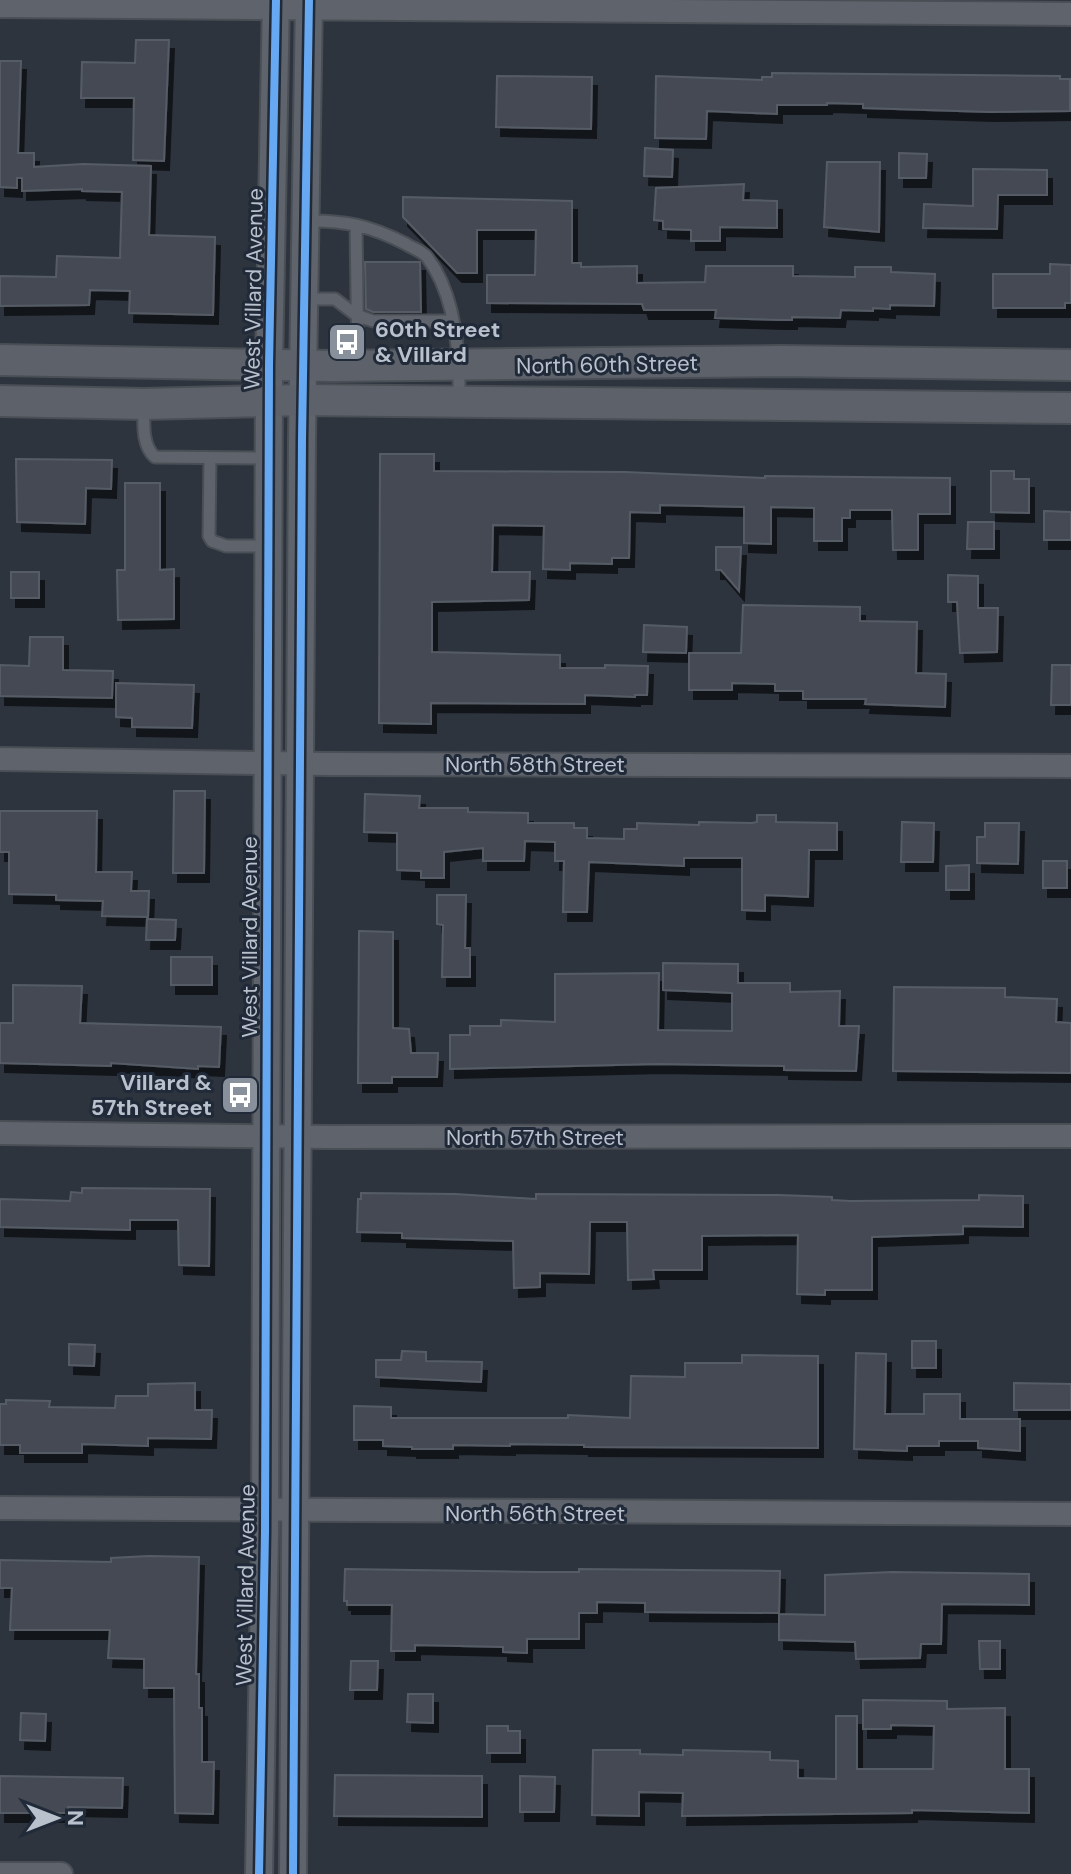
<svg xmlns="http://www.w3.org/2000/svg" width="1071" height="1874" font-family="'DM Sans',sans-serif">
<defs>
<filter id="shadow"><feDropShadow dx="5" dy="9" stdDeviation="0" flood-color="#0009"/></filter>
</defs>
<rect width="100%" height="100%" fill="#2d343e"/>
<path fill="#454a52" stroke="#565c65" stroke-width="2" filter="url(#shadow)" d="M136,40H169L164,161L133,160L134,98H81L82,62L135,63Z
M0,61H21L18,153H34V167L83,164L151,166L149,235L215,237L213,315L129,313L130,291L90,290L89,305L0,306V276L56,277L57,256L120,258L122,192L82,191V189L22,191V178H17V188L0,187Z
M772,73L1060,76V79H1070V111L989,112L863,108V104L827,103V105H777V114L707,111L706,139L655,138L656,76L762,80V77H772Z
M497,76L592,77L591,129L496,127Z
M645,148L673,150L672,177L644,176Z
M899,153L927,154L926,178H899Z
M827,162H880L879,232L824,227Z
M973,169L1047,170V195H998L997,229L923,228L924,204L973,206Z
M744,184L743,200L777,201V228L720,227V241H691V230L663,229V221L654,220L656,188Z
M403,197L572,201V263H581V267L637,266V283L705,282L706,266H793V276L855,277V267H891V272L935,274L934,306L890,305V309L873,308V311L841,310L840,318L792,317V320H779L715,318L716,310H644L642,304L487,303V275H535L536,230H477V273H457L403,217Z
M365,262H420L421,312H373L366,309Z
M1050,264L1071,265V303H1065V308H993V274H1050Z
M380,454H434V471L625,472L765,478V476L950,478V514H918V550H893L892,510H850V518H842V541H814V508L771,507V544L744,543V507L660,505V513L630,512L629,558H612V564L570,563V570L543,569L544,526L493,525L492,572H530L529,600L432,602V652L560,655V668H605V665L648,666L647,695H635V697L585,695V704L431,703V724L379,723Z
M16,459L112,460L111,489L86,488L85,524L17,522Z
M991,471H1014V479H1029V513L991,512Z
M125,483H160V570L174,569V619L118,620L117,570H125Z
M1044,511L1071,512V540H1044Z
M968,522H994V549H967Z
M716,547H741L739,591L721,570H716Z
M11,572H39V598H11Z
M948,575L978,576V608H998L997,652L960,653L957,602H948Z
M743,605L860,607V621L917,622L916,673L946,674L945,707L865,704L866,699H803V691H775V684L732,683V690H689V653H741Z
M644,625L687,627L686,653L643,652Z
M30,637H63V670L113,671L112,698L0,696V665L29,666Z
M1052,665H1071V705H1051Z
M116,683L194,685L192,728L132,727V718L116,717Z
M174,791H205L204,873H173Z
M365,794L420,796L419,808H468V812L528,813V823H574V828H587V838L624,839V829H637V823L699,825V822L752,823L757,822V815H776V822L837,823V850H809L808,897L765,895V911L742,910V858H684V866L589,862L587,912H563L564,861H555V842L525,841L524,861H483V848L444,852V878H421V871L397,870V833L364,832Z
M0,811H97L96,872H132L131,891H149L148,917L102,916L103,901L56,900V895L9,894V852H0Z
M902,822L934,823L933,862H901Z
M985,823H1019L1018,864L977,863V837H985Z
M1043,861H1067V888H1043Z
M969,865V890H946V866Z
M437,895H466L465,948H470V977H442L443,925L437,924Z
M147,919L176,920L175,940H146Z
M359,931L393,932V1028L409,1029L411,1053H438L437,1077H392V1083H358Z
M171,957H212V985H171Z
M663,963L738,964V983H790V992L840,991L839,1026H859L856,1071L784,1070V1066L658,1064L450,1069V1035H470V1026H501V1020L555,1022V974L659,973L658,1030L732,1031V993L663,990Z
M13,985L82,986L80,1023L221,1027L219,1067L198,1066V1069L111,1063V1066L0,1063V1023H13Z
M894,987L1005,988V997L1057,999L1056,1022L1071,1023V1073L893,1071Z
M82,1188L210,1189L209,1266L179,1265L178,1220H130V1230L0,1227V1199L70,1201L71,1192L82,1193Z
M361,1193L455,1194L536,1199V1194L778,1195L832,1197V1200L850,1201L979,1200V1195L1023,1196V1227L963,1226V1234L872,1237V1290H825V1295L797,1294L798,1235L702,1236V1270H653L654,1279L628,1280L627,1222H590L589,1274L540,1273V1287L514,1288L513,1241L402,1238V1233L357,1232L358,1199H361Z
M912,1341H936V1368H912Z
M69,1344L95,1345L94,1366L69,1365Z
M402,1351L426,1352V1361L482,1362L481,1382L376,1377V1360H401Z
M856,1353L886,1354L885,1414H924V1394H960V1419H1020V1451L978,1448V1441H939V1446H907V1451L854,1449Z
M742,1355L818,1356V1448L584,1447V1445L510,1444V1446L453,1445V1449H412V1447L383,1446V1440H354V1406L391,1407V1418H568V1415L630,1418L631,1376L685,1377V1363H742Z
M195,1383V1410H212L211,1439L148,1438V1446L82,1444V1453H20V1445H0V1404H6V1400L50,1401L49,1407L115,1408L116,1396H148V1384Z
M1014,1383L1071,1384V1410H1014Z
M149,1556L199,1557L196,1674H199V1708H202V1762H214L213,1814L175,1813L174,1688H144V1659L108,1658L110,1630H10L12,1588H0V1560L111,1562V1558Z
M345,1569L537,1572H579V1569L780,1571L779,1613L645,1612V1603L597,1602V1613H579V1639H527V1653L503,1652V1647L415,1645V1651H391L392,1605H347V1601H344Z
M892,1572L1029,1574V1605L942,1604L941,1644H921L920,1658L856,1659L855,1642L779,1640V1614L825,1615V1575Z
M979,1641H1000V1669H980Z
M351,1661H378L377,1690H350Z
M408,1694H433V1723L407,1722Z
M863,1700L947,1701V1709L1005,1708V1769H1029V1813L912,1810V1813L682,1816L683,1793L639,1792V1816L592,1815L593,1750H640V1754L683,1755V1750L770,1752V1760L798,1761V1778L836,1779V1716H857V1769H933L934,1726L891,1725V1729H863Z
M21,1713L46,1714L45,1741L20,1740Z
M487,1726H508V1731H520V1753H487Z
M335,1775L482,1776V1817L334,1816Z
M0,1776L123,1778L122,1808L68,1807V1813H0Z
M520,1776L555,1777L554,1812H520Z"/>
<g fill="none" stroke-linecap="round" stroke-linejoin="round">
<g stroke="#4a4f56" stroke-width="15">
<path id="service" d="M305,221C345,220 371,226 406,244C412,248 422,251 427,257C456,295 460,353 459,399
M356,225L358,364
M305,299H335L356,315L373,321H452
M144,404C144,421 141,445 155,457L270,458
M210,458L209,536L212,541L226,546H269"/>
</g>
<g stroke="#4a4f56" stroke-width="26">
<path id="minor" d="M0,6L1071,14
M0,759L328,764L1071,766
M0,1133L326,1137L1071,1136
M0,1508L1071,1514
M0,1874H61"/>
</g>
<g stroke="#4a4f56" stroke-width="30">
<path id="tertiary" d="M259,1874L265,1532L269,365L276,0
M293,1874L302,439L309,0"/>
</g>
<g stroke="#4a4f56" stroke-width="34">
<path id="secondary" d="M0,360L331,366L780,361L1071,365
M0,401L144,404L303,400L1071,408"/>
</g>
<use href="#service" stroke="#5f636b" stroke-width="11"/>
<use href="#minor" stroke="#5f636b" stroke-width="22"/>
<use href="#tertiary" stroke="#5f636b" stroke-width="26"/>
<use href="#secondary" stroke="#5d626a" stroke-width="30"/>
<g stroke="#202a39" stroke-width="13">
<path id="cycleway" d="M259,1874L265,1532L269,365L276,0
M293,1874L302,439L309,0"/>
</g>
<use href="#cycleway" stroke="#66a8f1" stroke-width="8"/>
</g>
<defs>
<g id="bus-square" transform="scale(2)"><rect x="-9" y="-9" width="18" height="18" rx="4" fill="#88909b" stroke="#202a39"/><path d="M-5-6H5V4H4V6H2V4H-2V6H-4V4H-5ZM-3.5-4V0h7V-4ZM-3.5 1.2v1.5H-2V1.2ZM2 1.2v1.5H3.5V1.2Z" fill="#fff"/></g>
</defs>
<g fill-rule="evenodd">
<use href="#bus-square" x="347" y="342"/>
<use href="#bus-square" x="240" y="1095"/>
</g>
<g text-anchor="middle" stroke-width="6" stroke-linejoin="round" paint-order="stroke">
<g font-size="22" fill="#b9c1cd" stroke="#202a39">
<text transform="translate(253 289) rotate(-89)" y="8">West Villard Avenue</text>
<text transform="translate(607 364) rotate(-1)" y="8">North 60th Street</text>
<text x="535" y="772">North 58th Street</text>
<text transform="translate(249 937) rotate(-90)" y="8">West Villard Avenue</text>
<text x="535" y="1145">North 57th Street</text>
<text x="535" y="1521">North 56th Street</text>
<text transform="translate(245 1585) rotate(-89)" y="8">West Villard Avenue</text>
</g>
<g font-size="22" font-weight="bold" fill="#b9c1cd" stroke="#202a39" text-anchor="start">
<text x="375" y="337">60th Street<tspan x="375" dy="25">&amp; Villard</tspan></text>
<text x="212" y="1090" text-anchor="end">Villard &amp;<tspan x="212" dy="25">57th Street</tspan></text>
</g>
</g>
<g transform="translate(56 1818) rotate(90)" stroke="#202a39" stroke-width="6" paint-order="stroke">
<path d="M0-6L14 30L0 20L-14 30Z" fill="#b9c1cd"/>
<text y="-12" font-size="22" font-weight="bold" text-anchor="middle" fill="#b9c1cd">N</text>
</g>
</svg>
